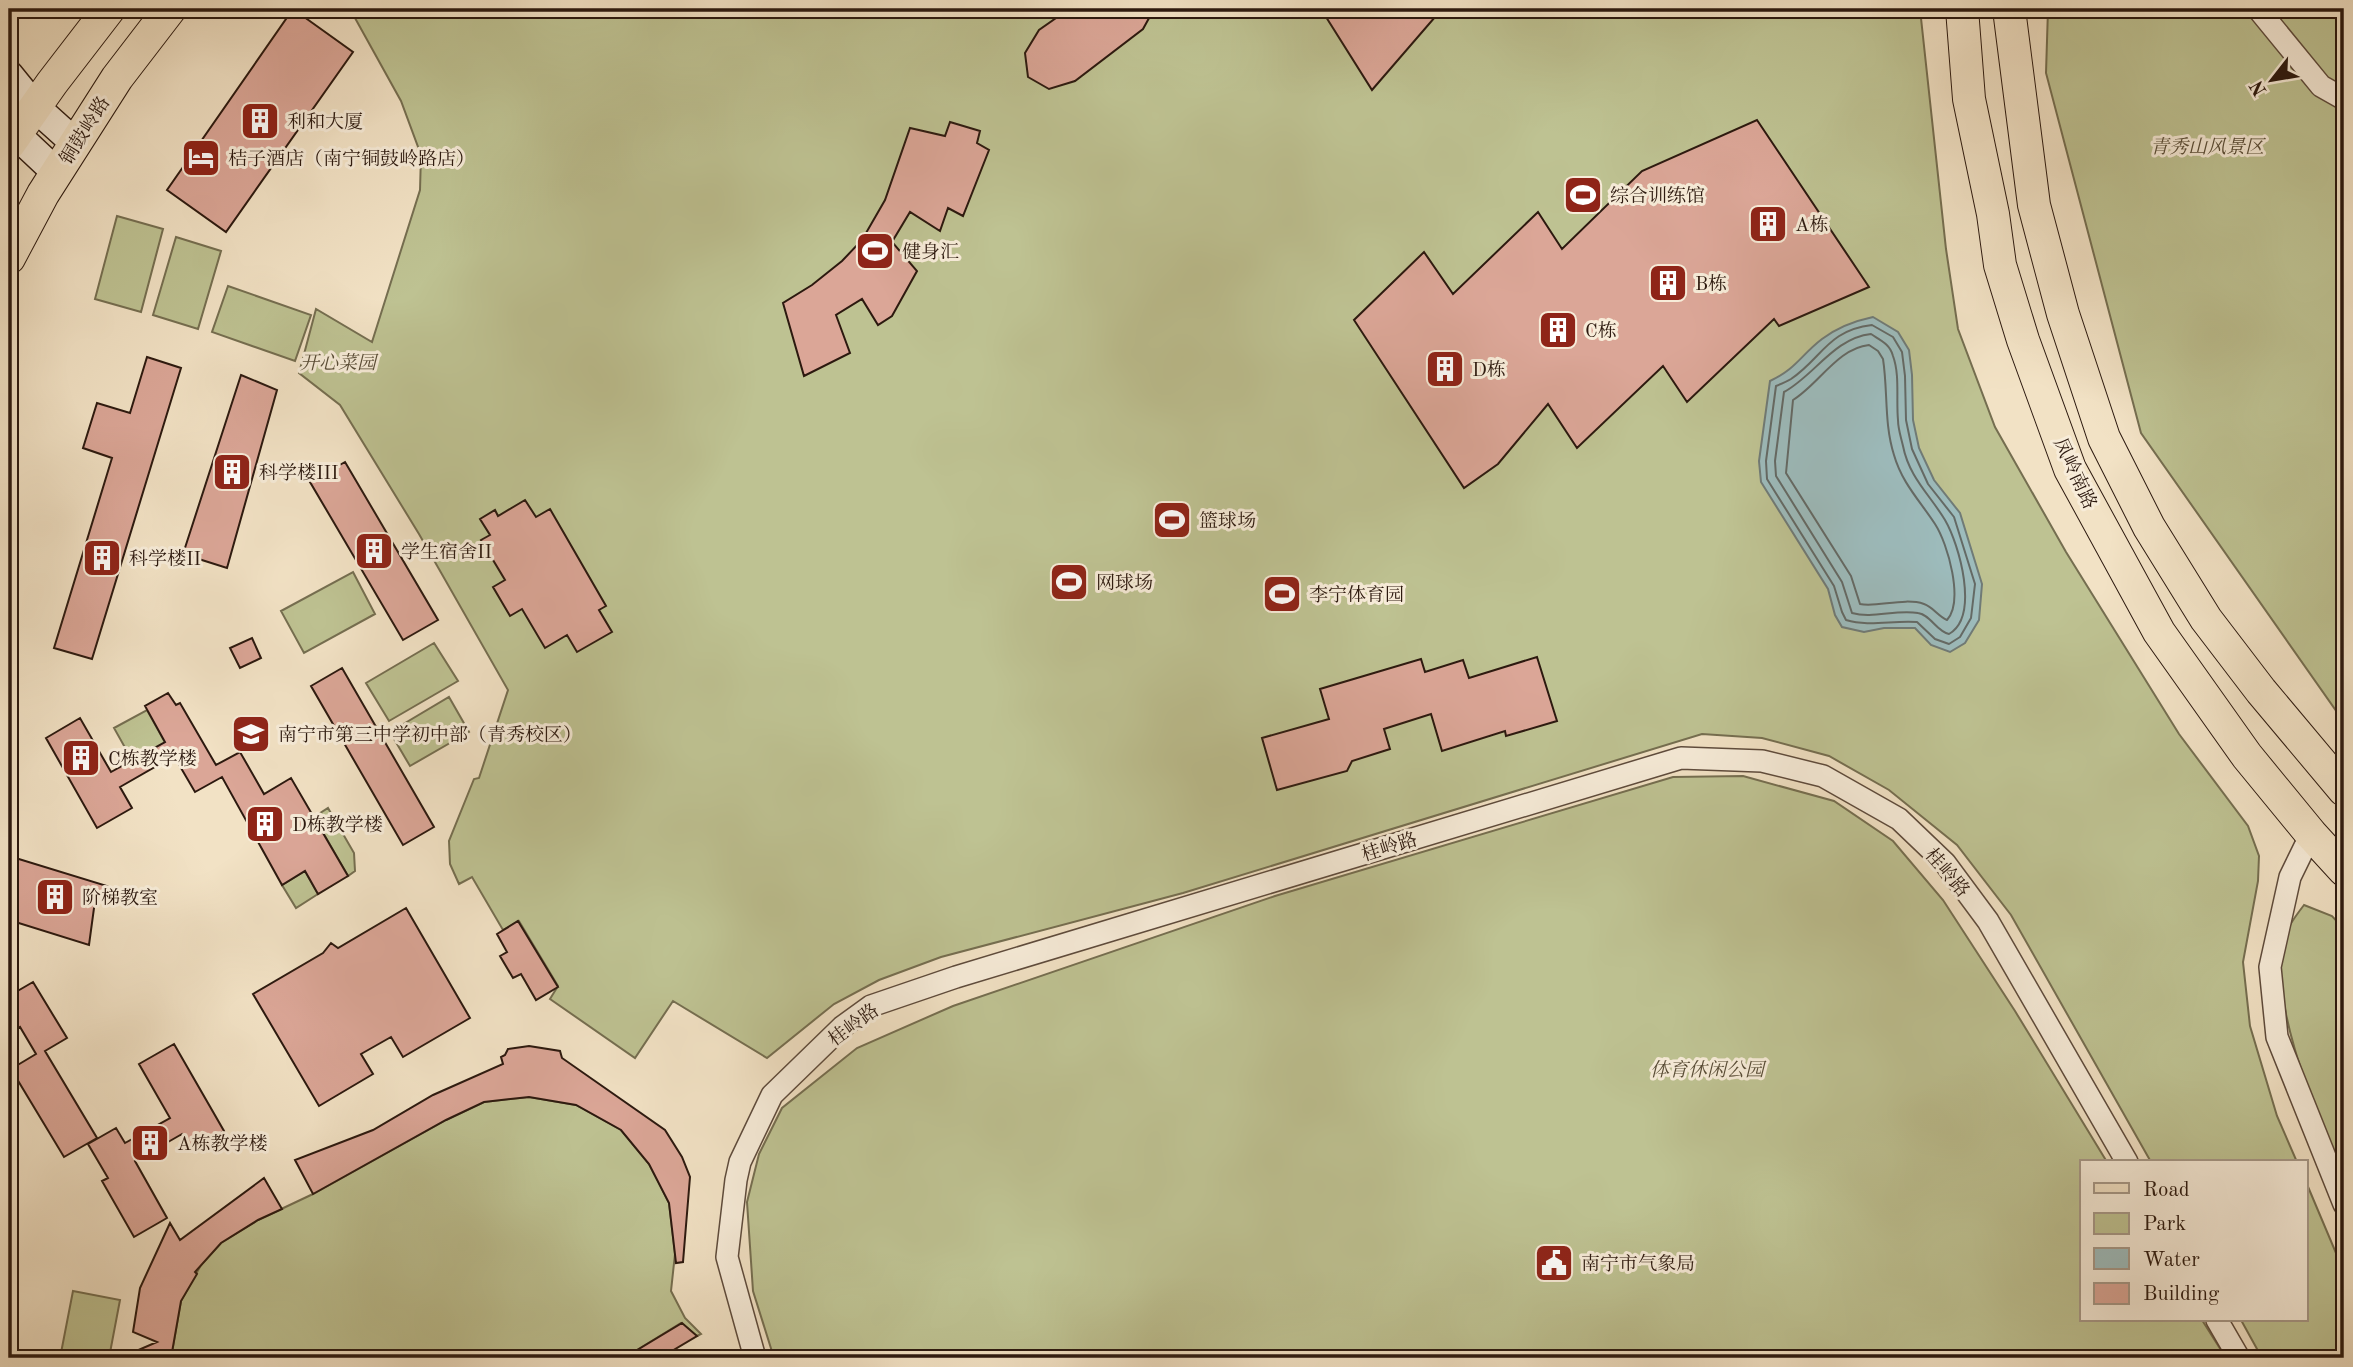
<svg xmlns="http://www.w3.org/2000/svg" width="2353" height="1367" font-family="'Old Standard TT','Noto Serif SC',serif">
<rect width="100%" height="100%" fill="#f2e2c5"/>
<filter id="stains"><feTurbulence type="fractalNoise" baseFrequency=".00286" numOctaves="4"/><feColorMatrix values="0 0 0 0 .2 0 0 0 0 .09 0 0 0 0 .02 0 0 0 .5 -.17"/></filter>
<radialGradient id="worn" r=".72"><stop offset=".6" stop-color="#630" stop-opacity="0"/><stop offset="1" stop-color="#630" stop-opacity=".3"/></radialGradient>
<path fill="#bec292" stroke="#756e50" stroke-width="2" d="M350,9H1920L1946,249L1958,329L1995,427L2066,552L2179,734L2248,826L2259,856L2258,881L2243,962L2250,1026L2277,1116L2297,1162H2151L2011,915L1957,845L1889,790L1829,756L1762,738L1702,734L1183,893L941,957L879,980L834,1004L767,1058L673,1001L635,1058L550,999L558,986L519,921L503,930L472,877L459,884L450,864L449,841L474,779L479,778L508,690L419,534L340,405L299,373L316,309L372,342L420,190L421,155L401,101Z
M2048,9H2344V722L2141,433L2046,73Z
M117,216L163,229L141,312L95,299Z
M176,237L221,251L198,329L153,315Z
M228,286L311,315L295,361L212,332Z
M353,572L375,614L304,653L281,611Z
M434,643L458,681L389,721L366,683Z
M449,697L469,732L410,766L390,732Z
M147,710L167,746L132,760L114,728Z
M1743,776L1834,801L1893,841L1943,900L2015,1011L2107,1162H2082V1320H2202L2226,1358H774L753,1291L747,1202L759,1154L782,1108L857,1048L953,1006L1275,896L1673,777Z
M328,808L354,853L355,871L348,876L314,817Z
M305,871L318,894L296,908L282,885Z
M2304,905L2332,916L2344,929V1185C2321,1124 2271,1011 2282,947C2285,930 2294,918 2304,905Z
M529,1097L576,1105L621,1130L649,1164L669,1203L675,1254L671,1291L685,1318L701,1334L697,1336L681,1323L624,1358H171L181,1301L201,1265L221,1243L258,1220L313,1194L446,1120L484,1102Z
M2306,1182L2344,1272V1358H2262L2241,1320H2306Z
M73,1291L120,1300L109,1358H60Z"/>
<path fill="#9dbcbd" stroke="#707b77" stroke-width="2" d="M1873,317L1898,332L1909,350L1912,375L1913,420L1919,448L1934,480L1960,513L1982,584L1979,620L1965,643L1950,652L1931,645L1915,628H1884L1864,632L1842,627L1835,615L1828,589L1761,482L1759,461L1770,381C1796,369 1801,355 1822,339C1838,327 1854,321 1873,317Z"/>
<g fill="none" stroke-linecap="round" stroke-linejoin="round">
<path stroke="#646a66" stroke-width="2" d="M1872,325L1893,337L1902,352L1905,376L1906,420L1912,449L1928,484L1954,517L1975,584L1971,618L1960,637L1949,644L1935,639L1917,622C1893,620 1869,627 1846,620L1842,612L1834,586L1767,479L1766,461L1776,386C1781,384 1786,382 1791,379C1822,358 1828,330 1872,325Z
M1871,334C1880,340 1890,344 1893,356C1900,375 1896,399 1898,420C1898,429 1901,437 1903,446C1909,477 1930,495 1945,520C1959,544 1980,616 1949,634C1936,631 1931,615 1918,613C1896,609 1873,619 1852,613L1842,582L1776,476L1775,461L1784,392C1814,376 1834,338 1871,334Z
M1869,345L1878,351L1883,359C1888,391 1884,424 1894,455C1902,483 1920,501 1935,524C1948,544 1964,601 1947,620C1938,616 1933,607 1924,604C1904,597 1876,608 1860,604L1851,576L1786,473L1793,400C1818,385 1838,348 1869,345Z"/>
</g>
<path fill="#dba697" stroke="#2c190f" stroke-width="2" d="M293,9L353,52L226,232L167,190Z
M1069,9H1154L1143,29L1075,81L1049,89L1028,77L1025,53L1039,30Z
M1321,9H1442L1372,90Z
M1757,120L1869,287L1779,326L1774,319L1687,402L1663,366L1577,448L1548,404L1498,464L1464,488L1354,320L1424,252L1453,294L1538,212L1562,249L1642,171Z
M950,122L980,131L977,143L989,150L963,216L948,208L940,231L910,212L892,242L917,271L892,316L878,325L862,299L836,315L850,353L804,376L783,303L812,285L842,261L862,240L885,200L910,128L945,136Z
M147,357L181,368L92,659L54,648L112,458L83,448L97,403L130,413Z
M241,375L277,390L227,568L183,554Z
M345,462L438,620L403,640L310,482Z
M525,500L536,517L550,509L606,606L599,610L612,632L577,652L567,635L545,648L522,609L510,616L493,587L505,580L481,540L490,535L480,519L495,510L498,516Z
M252,638L261,658L240,668L230,648Z
M1537,657L1557,721L1506,736L1505,731L1442,751L1431,714L1384,729L1390,749L1352,761L1347,771L1277,790L1262,738L1329,719L1320,689L1421,659L1425,672L1463,660L1469,678Z
M342,668L434,827L403,845L311,686Z
M168,693L176,705L180,703L216,765L240,752L264,794L291,778L348,876L318,894L305,871L282,885L222,777L195,792L174,756L120,787L132,808L97,828L46,738L80,718L111,772L165,742L145,706Z
M9,856L107,886L94,908L89,945L9,920Z
M406,908L470,1018L403,1057L391,1037L361,1054L373,1074L319,1106L253,994L323,953L331,943L338,948Z
M518,921L558,987L536,1000L521,974L513,978L500,956L507,952L497,934Z
M33,982L67,1038L45,1051L97,1138L64,1157L11,1069L36,1054L20,1027L9,1034V996Z
M174,1044L224,1131L191,1150L182,1134L135,1161L167,1218L134,1237L102,1181L108,1178L88,1144L116,1128L125,1143L170,1118L139,1064Z
M529,1046L560,1051L562,1058L665,1130L682,1157L690,1177L683,1262L676,1263L669,1203L649,1164L621,1130L576,1105L529,1097L484,1102L446,1120L313,1194L295,1160L373,1130L433,1095L503,1064L501,1057L505,1055L508,1049Z
M264,1178L282,1209L258,1220L221,1243L195,1272L197,1274L181,1301L171,1358H120L157,1342L133,1332L140,1288L170,1223L180,1240Z
M682,1323L697,1336L660,1358H624Z"/>
<g fill="none" stroke-linecap="round" stroke-linejoin="round">
<g stroke="#5e4b3c" stroke-width="24">
<path id="street" d="M2258,9L2321,86L2344,99
M2311,834L2290,877L2270,967L2277,1037L2344,1204
M2217,1320L2239,1358
M755,1358L727,1257L736,1180L740,1162L772,1095L842,1027L871,1006L956,977L1681,758L1762,761L1823,776L1899,819L1945,863L1988,921L2127,1162"/>
</g>
<g stroke="#2c190f" stroke-width="31">
<path id="secondary" d="M9,75L35,107L75,143
M9,128L57,173"/>
</g>
<g stroke="#2c190f" stroke-width="34">
<path id="primary" d="M1962,9L1969,99L1993,214L2000,265L2023,340L2070,469L2159,632L2247,756L2311,834L2344,870
M2009,9L2034,205L2063,314L2104,438L2149,527L2206,619L2261,691L2344,790
M9,144L52,83L109,9
M9,258L43,194L117,78L170,9"/>
</g>
<use href="#street" stroke="#f7ecd9" stroke-width="21"/>
<use href="#secondary" stroke="#f7ecd9" stroke-width="28"/>
<use href="#primary" stroke="#f2e2c5" stroke-width="32"/>
</g>
<defs>
<g id="building-square" transform="scale(2.0125)"><rect x="-9" y="-9" width="18" height="18" rx="4" fill="#8f2418" stroke="#f7ecd9"/><path d="M-4-6H4V6H1V3H-1V6H-4ZM-2.5-4.3h1.7v1.8h-1.7ZM.8-4.3h1.7v1.8H.8ZM-2.5-1h1.7V.8h-1.7ZM.8-1h1.7V.8H.8Z" fill="#fff"/></g>
<g id="hotel-square" transform="scale(2.0125)"><rect x="-9" y="-9" width="18" height="18" rx="4" fill="#8f2418" stroke="#f7ecd9"/><path d="M-6-4.5h1.5V1H6V5H4.5V3h-9V5H-6ZM-4 0a1.8 1.8 0 1 1 3.6 0ZM.5 0V-2.5h3Q6-2.5 6 0Z" fill="#fff"/></g>
<g id="stadium-square" transform="scale(2.0125)"><rect x="-9" y="-9" width="18" height="18" rx="4" fill="#8f2418" stroke="#f7ecd9"/><path d="M0-5a6.5 5 0 1 0 0 10a6.5 5 0 1 0 0-10ZM-3.5-1.8h7v3.6h-7Z" fill="#fff"/></g>
<g id="school-square" transform="scale(2.0125)"><rect x="-9" y="-9" width="18" height="18" rx="4" fill="#8f2418" stroke="#f7ecd9"/><path d="M0-5L7-2L0 1L-7-2ZM-4 1L0 2.5L4 1V4Q0 6-4 4Z" fill="#fff"/></g>
<g id="civic-square" transform="scale(2.0125)"><rect x="-9" y="-9" width="18" height="18" rx="4" fill="#8f2418" stroke="#f7ecd9"/><path d="M-.6-6.5H3V-4.5H.6V-3L4-1V1h2V6H-6V1h2V-1L-.6-3ZM-1.2 2.5V6h2.4V2.5Z" fill="#fff"/></g>
</defs>
<g fill-rule="evenodd">
<use href="#building-square" x="260" y="121"/>
<use href="#hotel-square" x="201" y="158"/>
<use href="#stadium-square" x="1583" y="195"/>
<use href="#building-square" x="1768" y="224"/>
<use href="#stadium-square" x="875" y="251"/>
<use href="#building-square" x="1668" y="283"/>
<use href="#building-square" x="1558" y="330"/>
<use href="#building-square" x="1445" y="369"/>
<use href="#building-square" x="232" y="472"/>
<use href="#stadium-square" x="1172" y="520"/>
<use href="#building-square" x="374" y="551"/>
<use href="#building-square" x="102" y="558"/>
<use href="#stadium-square" x="1069" y="582"/>
<use href="#stadium-square" x="1282" y="594"/>
<use href="#school-square" x="251" y="734"/>
<use href="#building-square" x="81" y="758"/>
<use href="#building-square" x="265" y="824"/>
<use href="#building-square" x="55" y="897"/>
<use href="#building-square" x="150" y="1143"/>
<use href="#civic-square" x="1554" y="1263"/>
</g>
<g text-anchor="middle" stroke-width="6" stroke-linejoin="round" paint-order="stroke">
<g font-size="19" fill="#2c190f" stroke="#f7ecd9" text-anchor="start">
<text x="287" y="128">利和大厦</text>
<text x="228" y="165">桔子酒店（南宁铜鼓岭路店）</text>
<text x="1610" y="202">综合训练馆</text>
<text x="1795" y="231">A栋</text>
<text x="902" y="258">健身汇</text>
<text x="1695" y="290">B栋</text>
<text x="1585" y="337">C栋</text>
<text x="1472" y="376">D栋</text>
<text x="259" y="479">科学楼III</text>
<text x="1199" y="527">篮球场</text>
<text x="401" y="558">学生宿舍II</text>
<text x="129" y="565">科学楼II</text>
<text x="1096" y="589">网球场</text>
<text x="1309" y="601">李宁体育园</text>
<text x="278" y="741">南宁市第三中学初中部（青秀校区）</text>
<text x="108" y="765">C栋教学楼</text>
<text x="292" y="831">D栋教学楼</text>
<text x="82" y="904">阶梯教室</text>
<text x="177" y="1150">A栋教学楼</text>
<text x="1581" y="1270">南宁市气象局</text>
</g>
<g font-size="19" fill="#2c190f" stroke="#f7ecd9">
<text transform="translate(84 130) rotate(-58)" y="7">铜鼓岭路</text>
<text transform="translate(2076 473) rotate(65)" y="7">凤岭南路</text>
<text transform="translate(1389 846) rotate(-17)" y="7">桂岭路</text>
<text transform="translate(1948 872) rotate(50)" y="7">桂岭路</text>
<text transform="translate(853 1024) rotate(-36)" y="7">桂岭路</text>
</g>
<g font-size="19" font-style="italic" fill="#584c36" stroke="#f7ecd9">
<text x="2207" y="153">青秀山风景区</text>
<text x="338" y="369">开心菜园</text>
<text x="1707" y="1076">体育休闲公园</text>
</g>
</g>
<rect width="2353" height="1367" fill="none" stroke="#f2e2c5" stroke-width="35"/>
<rect x="10" y="10" width="2332" height="1346" fill="none" stroke="#2c190f" stroke-width="3.5"/>
<rect x="18" y="18" width="2318" height="1332" fill="none" stroke="#2c190f" stroke-width="2"/>
<rect x="2080" y="1160" width="228" height="161" fill="#f7ecd9" stroke="#a69888" stroke-width="2"/>
<rect x="2094" y="1183" width="35" height="10" fill="#f2e2c5" stroke="#a69888" stroke-width="2"/>
<text x="2143" y="1196" font-size="21" fill="#2c190f">Road</text>
<rect x="2094" y="1213" width="35" height="21" fill="#bec292" stroke="#a69888" stroke-width="2"/>
<text x="2143" y="1230" font-size="21" fill="#2c190f">Park</text>
<rect x="2094" y="1248" width="35" height="21" fill="#9dbcbd" stroke="#a69888" stroke-width="2"/>
<text x="2143" y="1266" font-size="21" fill="#2c190f">Water</text>
<rect x="2094" y="1283" width="35" height="21" fill="#dba697" stroke="#a69888" stroke-width="2"/>
<text x="2143" y="1300" font-size="21" fill="#2c190f">Building</text>
<g transform="translate(2272 80) rotate(239)" stroke="#f7ecd9" stroke-width="5" paint-order="stroke">
<path d="M0-5L12 26L0 18L-12 26Z" fill="#2c190f"/>
<text y="-10" font-size="19" font-weight="bold" text-anchor="middle" fill="#2c190f">N</text>
</g>
<rect width="100%" height="100%" filter="url(#stains)"/>
<rect width="100%" height="100%" fill="url(#worn)"/>
</svg>
